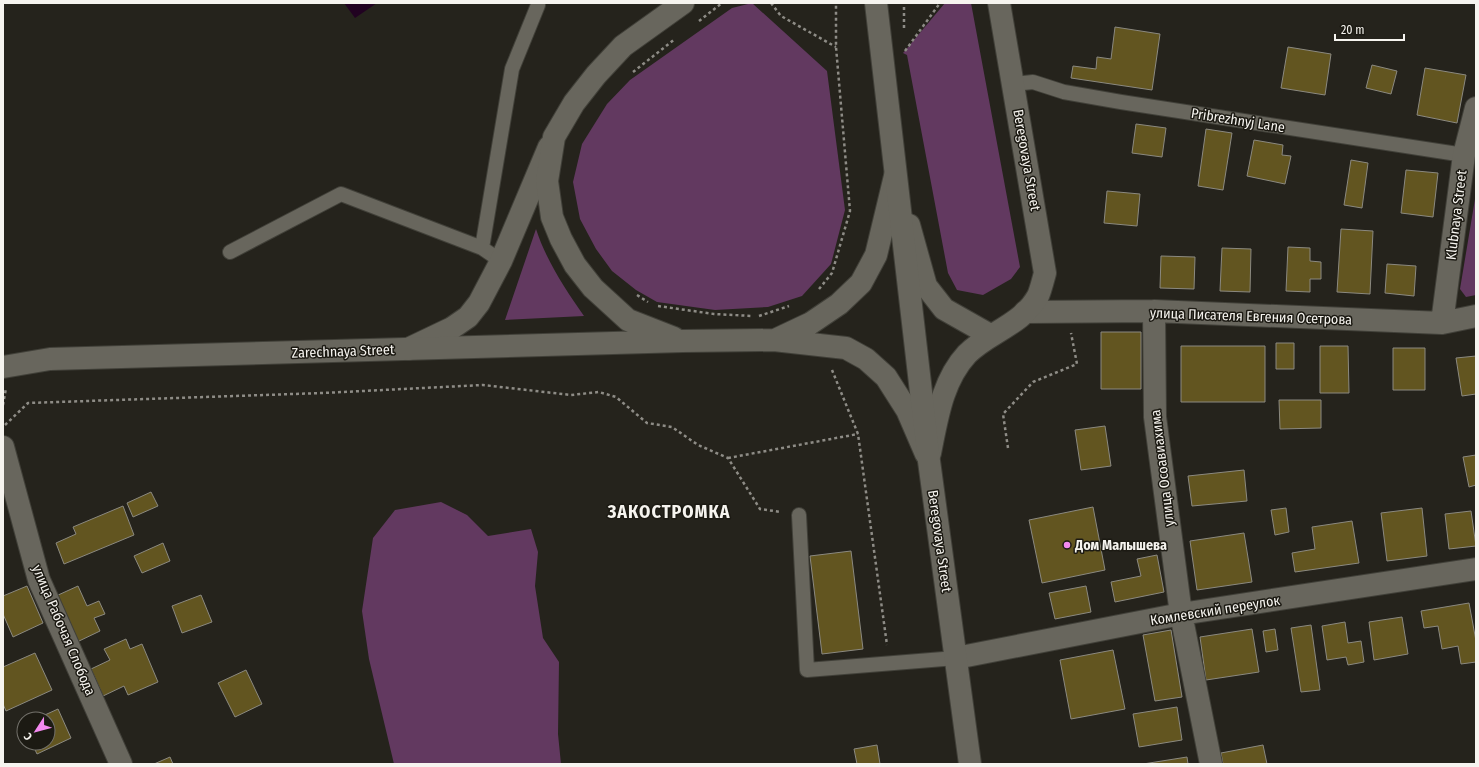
<svg xmlns="http://www.w3.org/2000/svg" width="1479" height="767" font-family="'Fira Sans Condensed',sans-serif">
<rect width="100%" height="100%" fill="#25231c"/>
<path fill="#623960" d="M752,3L827,71L845,210L831,264L802,296L768,307L715,310L657,302L636,290L612,271L596,249L580,219L573,182L582,144L607,104L630,80L732,8Z
M945,3H971L1020,267L1011,279L983,295L957,290L948,273L907,55L903,53Z
M1476,193V295L1466,297L1460,289Z
M536,229C546,260 565,289 584,316L505,320Z
M441,502L467,515L488,536L531,529L538,552L535,586L543,638L559,662L558,734L561,764H394L369,659L362,611L373,538L395,510Z"/>
<path fill="#210221" d="M344,3H377L355,18Z"/>
<path fill="#625520" stroke="#8b8980" d="M1115,27L1160,34L1152,90L1071,78L1073,66L1096,69L1097,57L1111,59Z
M1288,47L1331,54L1325,95L1281,88Z
M1372,65L1397,71L1391,94L1366,88Z
M1425,68L1466,75L1457,123L1417,115Z
M1136,124L1166,128L1162,157L1132,153Z
M1206,129L1232,133L1223,190L1198,186Z
M1254,140L1283,145L1282,155L1291,156L1285,184L1247,176Z
M1351,160L1368,163L1362,208L1344,205Z
M1406,170L1438,173L1433,217L1401,213Z
M1107,191L1140,194L1137,226L1104,223Z
M1341,229L1373,231L1370,294L1337,292Z
M1288,247L1310,248V261L1321,262V279H1310V292L1286,291Z
M1222,248L1251,249L1250,292L1220,291Z
M1161,256L1195,257L1194,289L1160,288Z
M1387,264L1416,266L1414,296L1385,293Z
M1101,332H1141V389H1101Z
M1276,343H1294V369H1276Z
M1181,346H1265V402H1181Z
M1320,346H1348L1349,393H1320Z
M1393,348H1425V390H1393Z
M1476,356V394L1462,396L1456,358Z
M1279,400H1321V428L1280,429Z
M1105,426L1111,466L1081,470L1075,430Z
M1476,455V485L1469,487L1463,457Z
M1244,470L1247,501L1192,506L1188,476Z
M151,492L158,506L133,517L127,503Z
M123,506L134,535L64,564L56,543L76,534L73,527Z
M1093,507L1105,570L1042,583L1029,520Z
M1286,508L1289,532L1275,535L1271,510Z
M1422,508L1427,556L1387,561L1381,513Z
M1471,511L1476,546L1449,549L1445,514Z
M1352,521L1359,563L1295,572L1292,553L1315,549L1312,527Z
M1244,533L1252,582L1197,590L1190,541Z
M163,543L170,561L142,573L134,556Z
M851,551L863,649L822,654L810,556Z
M1157,555L1164,592L1115,602L1111,582L1141,576L1137,559Z
M27,586L43,623L13,637L3,614V596Z
M78,586L87,606L99,601L105,614L94,618L100,631L77,642L56,596Z
M1086,586L1091,612L1055,619L1049,593Z
M201,595L212,622L182,633L172,606Z
M1469,603L1476,641V662L1461,664L1458,646L1442,649L1438,626L1424,628L1421,611Z
M1402,617L1408,654L1374,660L1369,622Z
M1345,622L1348,643L1361,641L1364,662L1348,665L1346,657L1327,660L1322,626Z
M1311,625L1320,690L1301,692L1291,628Z
M1252,629L1259,672L1206,680L1200,637Z
M1275,629L1278,650L1266,652L1263,631Z
M1171,630L1182,697L1155,701L1143,635Z
M126,639L130,649L142,644L158,682L128,695L124,686L103,696L91,669L110,660L104,649Z
M1113,650L1125,709L1071,719L1060,660Z
M35,653L52,690L6,711L3,704V667Z
M246,670L262,704L235,717L218,683Z
M1177,707L1182,740L1139,747L1133,714Z
M58,709L71,738L37,754L32,743H48V719H36Z
M877,745L880,764H857L854,749Z
M1263,745L1267,764H1223L1221,753Z
M170,757L173,764H154Z
M1187,757L1188,764H1143Z"/>
<g fill="none" stroke-linecap="round" stroke-linejoin="round">
<g stroke="#414039" stroke-width="16">
<path id="service" d="M1014,84L1033,82L1064,92L1121,102L1464,155
M482,248L512,69L538,5
M230,252L341,194L482,248L501,261
M799,515L807,670L956,658"/>
</g>
<g stroke="#414039" stroke-width="24">
<path id="minor" d="M1154,311L1155,417L1181,614L1211,764
M1025,312L1154,311L1442,323L1476,316
M1442,323L1464,155L1476,108
M408,349L452,328L468,317L479,303L501,261L549,147
M3,447L39,580L121,764
M956,658L1181,614L1476,569"/>
</g>
<g stroke="#414039" stroke-width="24">
<path id="tertiary" d="M909,225L926,286L944,309L990,335
M674,338L628,320L593,288L575,265L561,239L552,217L547,181L554,137L574,103L596,75L623,46L683,3
M775,340L811,323L839,304L861,283L876,255L895,176
M3,367L50,359L683,341L774,340L846,348L866,359L886,377L907,410L926,454
M930,453C937,419 942,381 967,354C989,332 1022,325 1038,296C1041,289 1043,280 1045,273L999,3"/>
</g>
<g stroke="#414039" stroke-width="24">
<path id="secondary" d="M876,3L929,461L970,764"/>
</g>
<path stroke="#8e8c86" stroke-width="2.5" stroke-dasharray="3 3" stroke-linecap="butt" d="M771,3L781,16L836,47
M699,21L722,3
M904,28V3
M905,51L940,3
M633,72L675,39
M819,289L832,273L850,211L836,47V3
M637,295L648,302
M658,306L714,314L752,316
M759,316L789,306
M832,370L858,434L887,645
M3,405L6,388
M5,425L28,403L323,393L483,385L571,395L599,392L616,397L647,423L672,427L698,445L728,458L760,509L781,512
M1008,448L1003,414L1033,382L1077,364L1071,333
M728,458L858,434"/>
<use href="#service" stroke="#68665d" stroke-width="14"/>
<use href="#minor" stroke="#68665d" stroke-width="22"/>
<use href="#tertiary" stroke="#68665d" stroke-width="22"/>
<use href="#secondary" stroke="#68665d" stroke-width="22"/>
</g>
<circle fill="#f489f0" stroke="#1c1a13" stroke-width="1.5" cx="1067" cy="545" r="4"/>
<g text-anchor="middle" stroke-width="3" stroke-linejoin="round" paint-order="stroke">
<g font-size="14" fill="#f6f4ef" stroke="#1c1a13">
<text transform="translate(1238 120) rotate(9)" y="5">Pribrezhnyj Lane</text>
<text transform="translate(1027 160) rotate(80)" y="5">Beregovaya Street</text>
<text transform="translate(1456 215) rotate(-83)" y="5">Klubnaya Street</text>
<text transform="translate(1251 316) rotate(2)" y="5">улица Писателя Евгения Осетрова</text>
<text transform="translate(343 351) rotate(-2)" y="5">Zarechnaya Street</text>
<text transform="translate(1162 468) rotate(-97)" y="5">улица Осоавиахима</text>
<text transform="translate(940 541) rotate(82)" y="5">Beregovaya Street</text>
<text transform="translate(1215 610) rotate(-9)" y="5">Комлевский переулок</text>
<text transform="translate(64 630) rotate(67)" y="5">улица Рабочая Слобода</text>
</g>
<g font-size="14" font-weight="bold" fill="#f6f4ef" stroke="#1c1a13" text-anchor="start">
<text x="1075" y="550">Дом Малышева</text>
</g>
<g font-size="18" font-weight="bold" letter-spacing="1" fill="#f6f4ef" stroke="#1c1a13">
<text x="669" y="518">ЗАКОСТРОМКА</text>
</g>
</g>
<rect width="1479" height="767" fill="none" stroke="#f6f4ef" stroke-width="8"/>
<g transform="translate(36 731) rotate(234)"><circle r="19" fill="#1c1a13" stroke="#73716b"/>
<path d="M0-3L7 15L0 10L-7 15Z" fill="#f489f0"/>
<text y="-6" font-size="11" font-weight="bold" text-anchor="middle" fill="#f6f4ef">С</text>
</g>
<path d="M1335 34v6h69v-6" fill="none" stroke="#f6f4ef" stroke-width="2"/>
<text x="1341" y="34" font-size="12" fill="#f6f4ef" stroke="#1c1a13" stroke-width="3" paint-order="stroke">20 m</text>
</svg>
